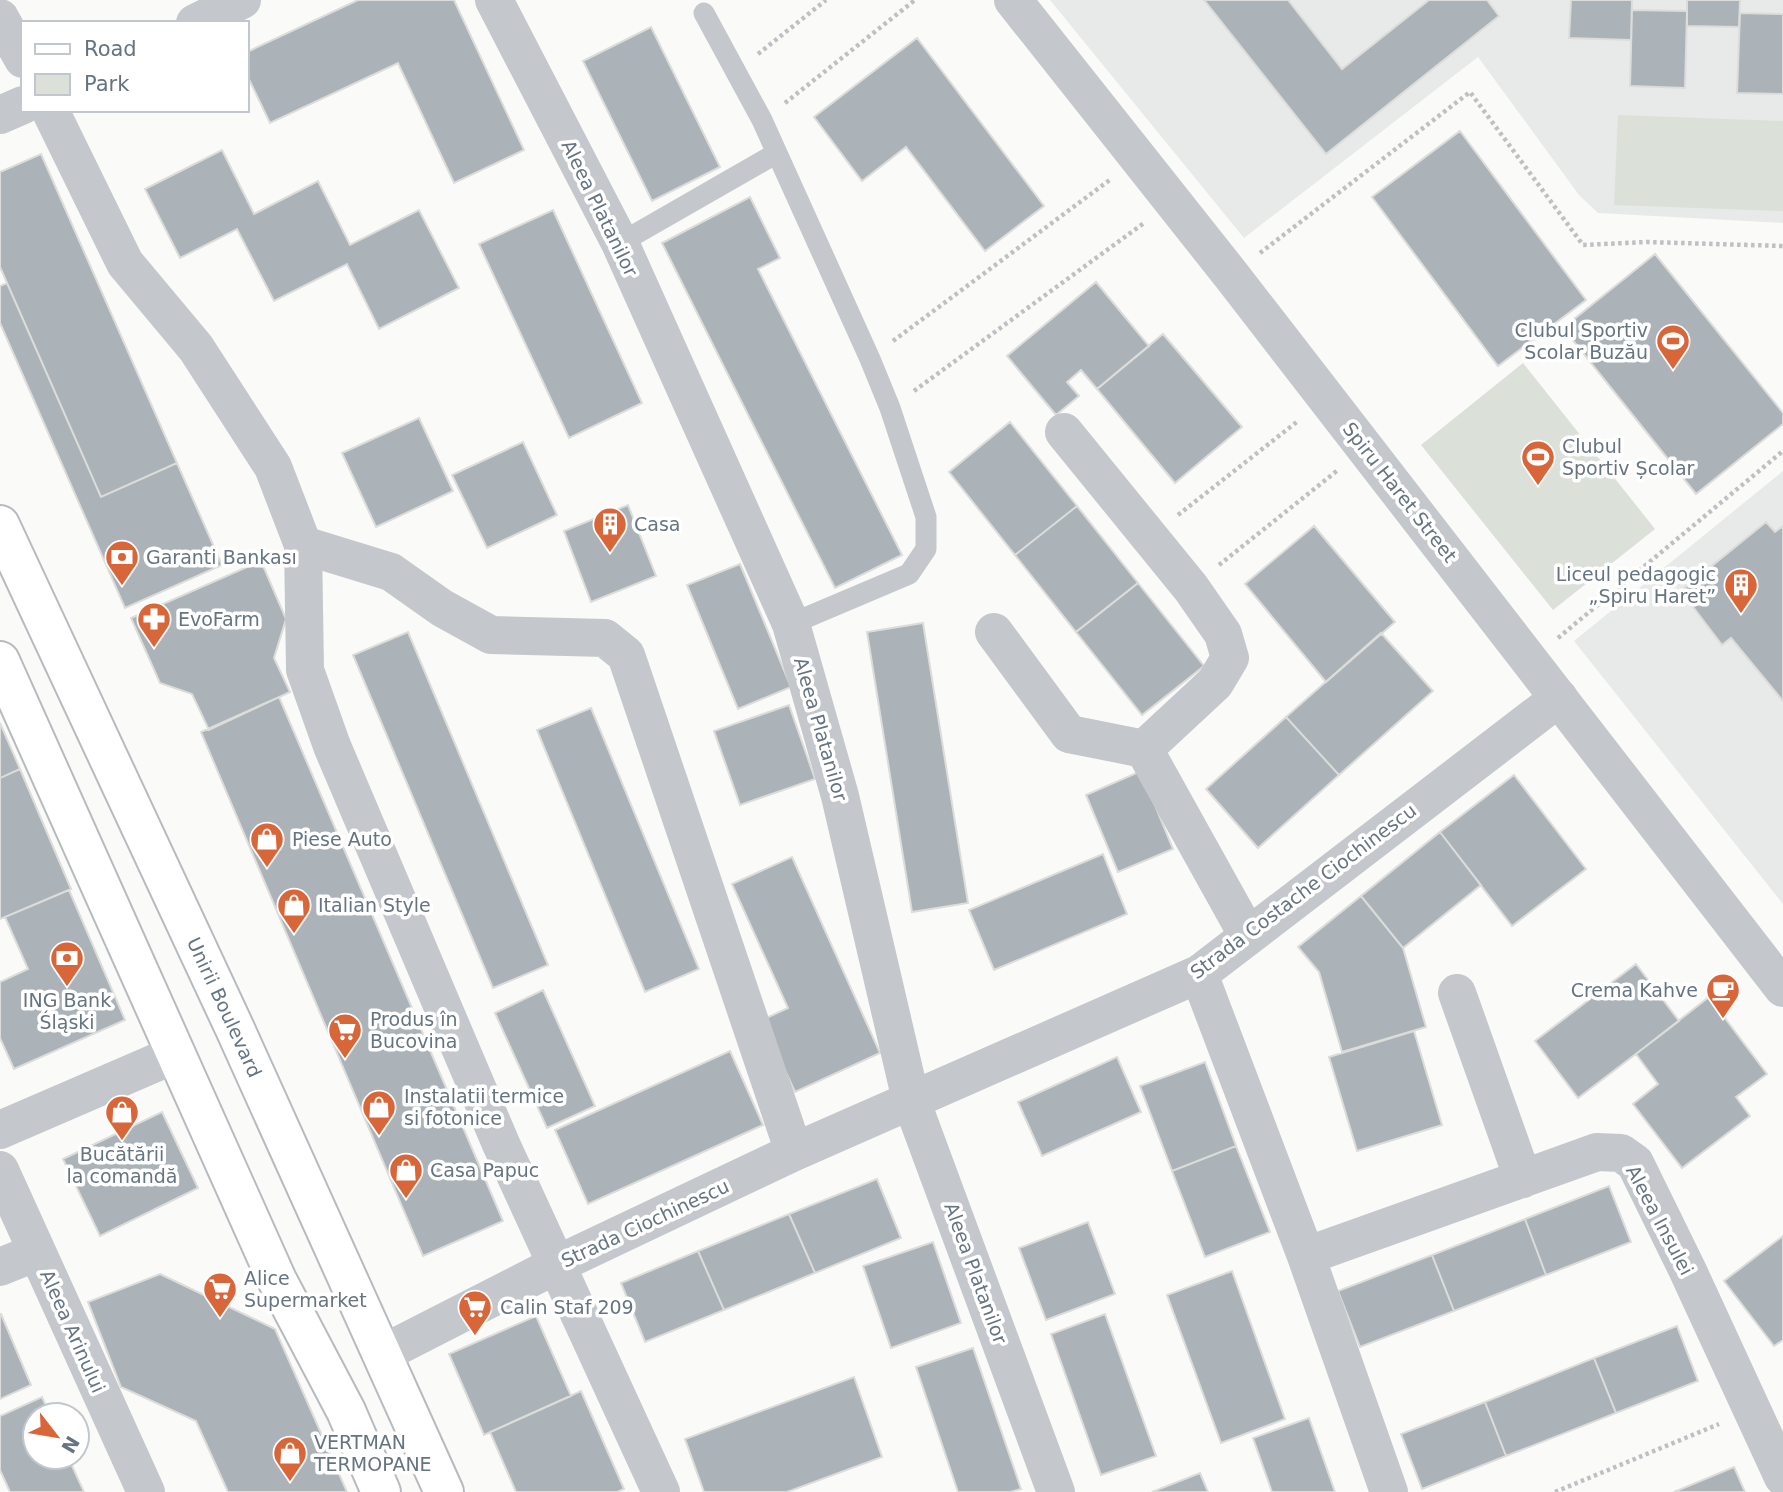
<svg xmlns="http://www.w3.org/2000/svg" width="1783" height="1492" font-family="'DejaVu Sans',sans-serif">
<rect width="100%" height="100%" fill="#fafaf8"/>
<path fill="#e8e9e9" d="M1050,0H1783V223L1598,213L1579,195L1478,57L1244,238Z
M1783,471V904L1574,641Z"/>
<path fill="#dbe0d9" d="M1618,115L1783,121V211L1614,205Z
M1523,363L1655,529L1553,610L1421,445Z"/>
<path fill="#abb2b8" stroke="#dcdcda" stroke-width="2" d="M358,0H454L524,150L454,183L398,63L270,123L247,75V52Z
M1204,0H1288L1342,69L1429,0H1487L1499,16L1326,154Z
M1571,0H1632L1631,40L1569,38Z
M1687,0H1740L1739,27L1687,26Z
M1632,10L1687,11L1685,88L1630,86Z
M1740,13L1783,14V94L1737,93Z
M651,27L720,167L652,201L583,61Z
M917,38L1044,206L985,251L906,147L862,181L814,117Z
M1460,131L1586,300L1498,366L1372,197Z
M222,150L254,214L318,181L350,245L419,210L459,288L379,329L347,264L274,301L237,229L180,258L145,189Z
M41,154L177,463L101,497L0,267V172Z
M750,197L780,258L758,269L902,555L835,588L662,243Z
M553,210L642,403L569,438L479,244Z
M1655,254L1783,413V424L1696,494L1563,328Z
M1096,282L1149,346L1097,389L1081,370L1067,382L1079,396L1056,415L1007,356Z
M7,283L101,497L177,463L222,565L125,608L0,323V286Z
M1163,334L1242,427L1175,483L1097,389Z
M419,418L453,491L376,527L342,453Z
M1010,422L1077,506L1015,555L949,472Z
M523,442L557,515L487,548L452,475Z
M628,505L656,576L591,602L564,531Z
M1077,506L1138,583L1076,632L1015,555Z
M1766,522L1775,532L1783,526V701L1731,638L1722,645L1681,591Z
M1314,526L1395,622L1326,682L1245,584Z
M261,561L286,619L274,658L290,692L209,730L192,694L160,683L131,618Z
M740,564L791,687L738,709L687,585Z
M1138,583L1204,666L1142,715L1076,632Z
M923,623L968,903L912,912L867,632Z
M408,632L548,965L493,988L353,655Z
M1381,633L1433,691L1339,775L1286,717Z
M279,697L503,1221L423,1256L201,732Z
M789,705L815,779L740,805L714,731Z
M591,708L699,969L645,992L537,730Z
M1286,717L1339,775L1258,848L1206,789Z
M0,723L20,769L0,778Z
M20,769L71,889L0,919V778Z
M1141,771L1173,849L1118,872L1086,795Z
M1514,775L1586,869L1512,926L1440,832Z
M1440,832L1481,885L1403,948L1361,896Z
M1103,854L1127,914L994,970L969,910Z
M792,857L880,1053L795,1092L762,1020L788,1008L732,884Z
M69,890L125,1020L14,1069L0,1038V982L28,969L5,917Z
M1361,896L1403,948L1426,1027L1342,1052L1319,972L1298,947Z
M1636,964L1679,1021L1578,1098L1535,1041Z
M543,990L595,1106L547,1128L495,1013Z
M1709,997L1767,1074L1736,1097L1750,1116L1682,1168L1633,1104L1658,1084L1636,1054Z
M1414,1031L1442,1125L1357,1151L1329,1057Z
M730,1051L763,1125L588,1204L555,1130Z
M1117,1057L1141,1112L1042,1156L1018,1102Z
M1205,1062L1236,1146L1172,1171L1140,1086Z
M162,1112L198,1188L100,1236L63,1159Z
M1236,1146L1270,1232L1205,1257L1172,1171Z
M877,1179L901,1238L815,1273L789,1214Z
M1609,1186L1631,1242L1546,1275L1525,1219Z
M789,1214L815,1273L724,1310L698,1251Z
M1525,1219L1546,1275L1454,1311L1432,1255Z
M1088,1222L1115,1294L1046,1320L1019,1248Z
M1783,1236V1340L1774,1346L1724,1281Z
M933,1242L961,1323L891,1348L863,1266Z
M698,1251L724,1310L645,1342L621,1283Z
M1432,1255L1454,1311L1360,1347L1338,1291Z
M1232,1271L1285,1419L1221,1443L1167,1295Z
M160,1274L275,1329L347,1492H228L196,1421L121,1387L88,1302Z
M1,1314L31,1385L0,1399V1314Z
M1105,1314L1156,1456L1101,1475L1051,1334Z
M536,1316L571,1396L484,1435L449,1354Z
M1677,1326L1698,1381L1616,1413L1594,1358Z
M973,1348L1021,1489L1010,1492H958L916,1367Z
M1594,1358L1616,1413L1506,1456L1485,1402Z
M854,1377L882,1457L787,1492H704L685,1439Z
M581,1391L624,1489L617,1492H516L490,1432Z
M42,1397L50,1415H35V1457H68L84,1492H10L0,1470V1416Z
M1485,1402L1506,1456L1422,1489L1401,1434Z
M1309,1418L1335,1492H1272L1253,1438Z
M1734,1467L1745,1492H1674Z
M1200,1473L1208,1492H1152Z"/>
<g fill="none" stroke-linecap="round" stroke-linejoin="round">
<g stroke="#b7bbbf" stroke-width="42">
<g id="primary">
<path id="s1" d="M0,525L235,1029L444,1492"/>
<path d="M0,661L277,1280L346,1411L381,1492"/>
</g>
</g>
<path stroke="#bec0c3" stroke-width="4.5" stroke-dasharray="3.5 3.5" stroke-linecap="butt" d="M758,54L826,0
M785,103L915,0
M1260,253L1470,92L1583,245L1647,242L1783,246
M893,341L1111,179
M914,391L1144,223
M1178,515L1298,421
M1219,565L1338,470
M1558,638L1783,451
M1555,1492L1719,1424"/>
<path stroke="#c4c7cb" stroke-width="21" d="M704,13L762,120L870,359L890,408L926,517V549L909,574L791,624
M620,243L777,153"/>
<path stroke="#c4c7cb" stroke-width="38" d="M494,0L620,243L791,624L840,796L911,1100L1056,1492
M0,18L23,59
M195,23L242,0
M50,110L125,263L196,348L273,467L303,545L305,670L332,746L501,1144L661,1492
M0,115L23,105
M1064,432L1191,588L1223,634L1230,658L1215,683L1144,749L1248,936
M303,545L391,572L442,608L491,635L605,638L626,655L794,1152
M994,632L1069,734L1144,749
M1199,974L1306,1256L1389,1492
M1457,993L1523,1179
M0,1130L176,1054
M0,1170L146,1492
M1306,1256L1597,1152L1621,1153L1635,1163L1687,1269L1783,1477
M0,1267L37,1252
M382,1354L558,1264L794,1152L1199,974L1559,698"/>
<path stroke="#c4c7cb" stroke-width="38" d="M1013,0L1231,275L1783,988"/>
<use href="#primary" stroke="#fff" stroke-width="38"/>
</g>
<defs>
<g id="stadium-pin" transform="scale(1.75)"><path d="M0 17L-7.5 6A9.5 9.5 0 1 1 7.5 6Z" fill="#d96638" stroke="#fff"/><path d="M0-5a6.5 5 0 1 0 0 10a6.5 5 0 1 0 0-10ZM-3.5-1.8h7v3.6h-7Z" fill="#fff"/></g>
<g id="building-pin" transform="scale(1.75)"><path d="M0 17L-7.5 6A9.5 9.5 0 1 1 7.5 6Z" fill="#d96638" stroke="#fff"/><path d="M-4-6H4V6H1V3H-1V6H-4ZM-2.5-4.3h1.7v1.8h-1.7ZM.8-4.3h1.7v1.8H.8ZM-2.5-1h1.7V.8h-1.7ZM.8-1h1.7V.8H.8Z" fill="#fff"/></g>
<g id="bank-pin" transform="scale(1.75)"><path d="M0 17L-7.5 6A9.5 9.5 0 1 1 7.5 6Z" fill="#d96638" stroke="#fff"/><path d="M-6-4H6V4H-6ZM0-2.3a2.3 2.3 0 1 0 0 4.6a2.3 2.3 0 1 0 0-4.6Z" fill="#fff"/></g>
<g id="pharmacy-pin" transform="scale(1.75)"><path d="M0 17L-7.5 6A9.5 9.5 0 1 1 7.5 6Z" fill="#d96638" stroke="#fff"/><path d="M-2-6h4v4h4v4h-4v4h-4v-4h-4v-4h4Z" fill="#fff"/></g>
<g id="shop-pin" transform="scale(1.75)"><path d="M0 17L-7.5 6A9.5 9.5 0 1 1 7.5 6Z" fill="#d96638" stroke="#fff"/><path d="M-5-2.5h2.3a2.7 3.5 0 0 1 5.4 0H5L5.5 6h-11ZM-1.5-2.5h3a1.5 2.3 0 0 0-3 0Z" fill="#fff"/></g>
<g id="cafe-pin" transform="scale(1.75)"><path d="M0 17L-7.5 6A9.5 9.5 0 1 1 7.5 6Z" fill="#d96638" stroke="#fff"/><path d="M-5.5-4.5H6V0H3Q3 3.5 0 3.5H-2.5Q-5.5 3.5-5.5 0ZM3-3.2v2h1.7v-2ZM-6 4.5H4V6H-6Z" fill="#fff"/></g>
<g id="supermarket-pin" transform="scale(1.75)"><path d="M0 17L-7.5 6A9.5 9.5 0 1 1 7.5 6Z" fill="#d96638" stroke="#fff"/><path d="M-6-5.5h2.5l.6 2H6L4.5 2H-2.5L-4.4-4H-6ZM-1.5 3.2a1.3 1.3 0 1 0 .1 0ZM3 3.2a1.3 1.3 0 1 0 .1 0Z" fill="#fff"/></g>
</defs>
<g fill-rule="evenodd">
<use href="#stadium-pin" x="1673" y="341"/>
<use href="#stadium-pin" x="1538" y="457"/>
<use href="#building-pin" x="610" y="524"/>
<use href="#bank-pin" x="122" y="557"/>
<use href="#building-pin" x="1741" y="585"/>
<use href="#pharmacy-pin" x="154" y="619"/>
<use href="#shop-pin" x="267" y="839"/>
<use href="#shop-pin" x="294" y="905"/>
<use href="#bank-pin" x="67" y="958"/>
<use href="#cafe-pin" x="1723" y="990"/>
<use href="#supermarket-pin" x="345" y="1030"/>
<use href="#shop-pin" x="379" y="1107"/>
<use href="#shop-pin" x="122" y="1112"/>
<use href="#shop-pin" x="406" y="1170"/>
<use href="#supermarket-pin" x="220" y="1289"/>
<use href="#supermarket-pin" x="475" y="1307"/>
<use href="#shop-pin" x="290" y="1453"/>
</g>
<g text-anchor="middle" stroke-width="7" stroke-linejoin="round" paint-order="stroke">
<g font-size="19" fill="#667481" stroke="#fff">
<text transform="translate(600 208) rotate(64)" y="7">Aleea Platanilor</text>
<text transform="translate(1400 492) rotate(52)" y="7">Spiru Haret Street</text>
<text transform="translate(821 729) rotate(74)" y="7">Aleea Platanilor</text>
<text transform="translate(1303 891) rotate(-37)" y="7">Strada Costache Ciochinescu</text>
<text dy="7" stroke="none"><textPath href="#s1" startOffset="532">Unirii Boulevard</textPath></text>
<text transform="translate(1660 1220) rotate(62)" y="7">Aleea Insulei</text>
<text transform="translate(645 1223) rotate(-25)" y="7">Strada Ciochinescu</text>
<text transform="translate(976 1273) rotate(70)" y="7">Aleea Platanilor</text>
<text transform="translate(73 1331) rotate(66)" y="7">Aleea Arinului</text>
</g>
<g font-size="19" fill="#667481" stroke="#fff" text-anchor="start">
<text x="1648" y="337" text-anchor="end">Clubul Sportiv<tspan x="1648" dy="22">Scolar Buzău</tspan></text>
<text x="1562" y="453">Clubul<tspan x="1562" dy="22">Sportiv Școlar</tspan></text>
<text x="634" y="531">Casa</text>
<text x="146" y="564">Garanti Bankası</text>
<text x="1716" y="581" text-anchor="end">Liceul pedagogic<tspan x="1716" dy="22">„Spiru Haret”</tspan></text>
<text x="178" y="626">EvoFarm</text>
<text x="292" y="846">Piese Auto</text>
<text x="318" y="912">Italian Style</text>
<text x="1698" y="997" text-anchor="end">Crema Kahve</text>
<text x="67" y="1007" text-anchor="middle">ING Bank<tspan x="67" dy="22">Śląski</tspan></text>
<text x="370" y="1026">Produs în<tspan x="370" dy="22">Bucovina</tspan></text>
<text x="404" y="1103">Instalatii termice<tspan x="404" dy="22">si fotonice</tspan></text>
<text x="122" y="1161" text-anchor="middle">Bucătării<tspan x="122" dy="22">la comandă</tspan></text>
<text x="430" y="1177">Casa Papuc</text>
<text x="244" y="1285">Alice<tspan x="244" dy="22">Supermarket</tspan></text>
<text x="500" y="1314">Calin Staf 209</text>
<text x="314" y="1449">VERTMAN<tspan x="314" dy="22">TERMOPANE</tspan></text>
</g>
</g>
<rect x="21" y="21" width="228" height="91" fill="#ffffff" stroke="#c2c7cd" stroke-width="2"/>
<rect x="35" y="44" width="35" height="10" fill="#ffffff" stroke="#c2c7cd" stroke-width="2"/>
<text x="84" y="56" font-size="21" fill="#667481">Road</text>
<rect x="35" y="74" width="35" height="21" fill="#dbe0d9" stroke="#c2c7cd" stroke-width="2"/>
<text x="84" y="91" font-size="21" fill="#667481">Park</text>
<g transform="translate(56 1436) rotate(121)"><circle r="33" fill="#ffffff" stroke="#c2c7cd" stroke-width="2"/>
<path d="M0-5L12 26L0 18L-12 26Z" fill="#d96638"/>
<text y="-10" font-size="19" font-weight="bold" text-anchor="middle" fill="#667481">N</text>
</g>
</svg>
